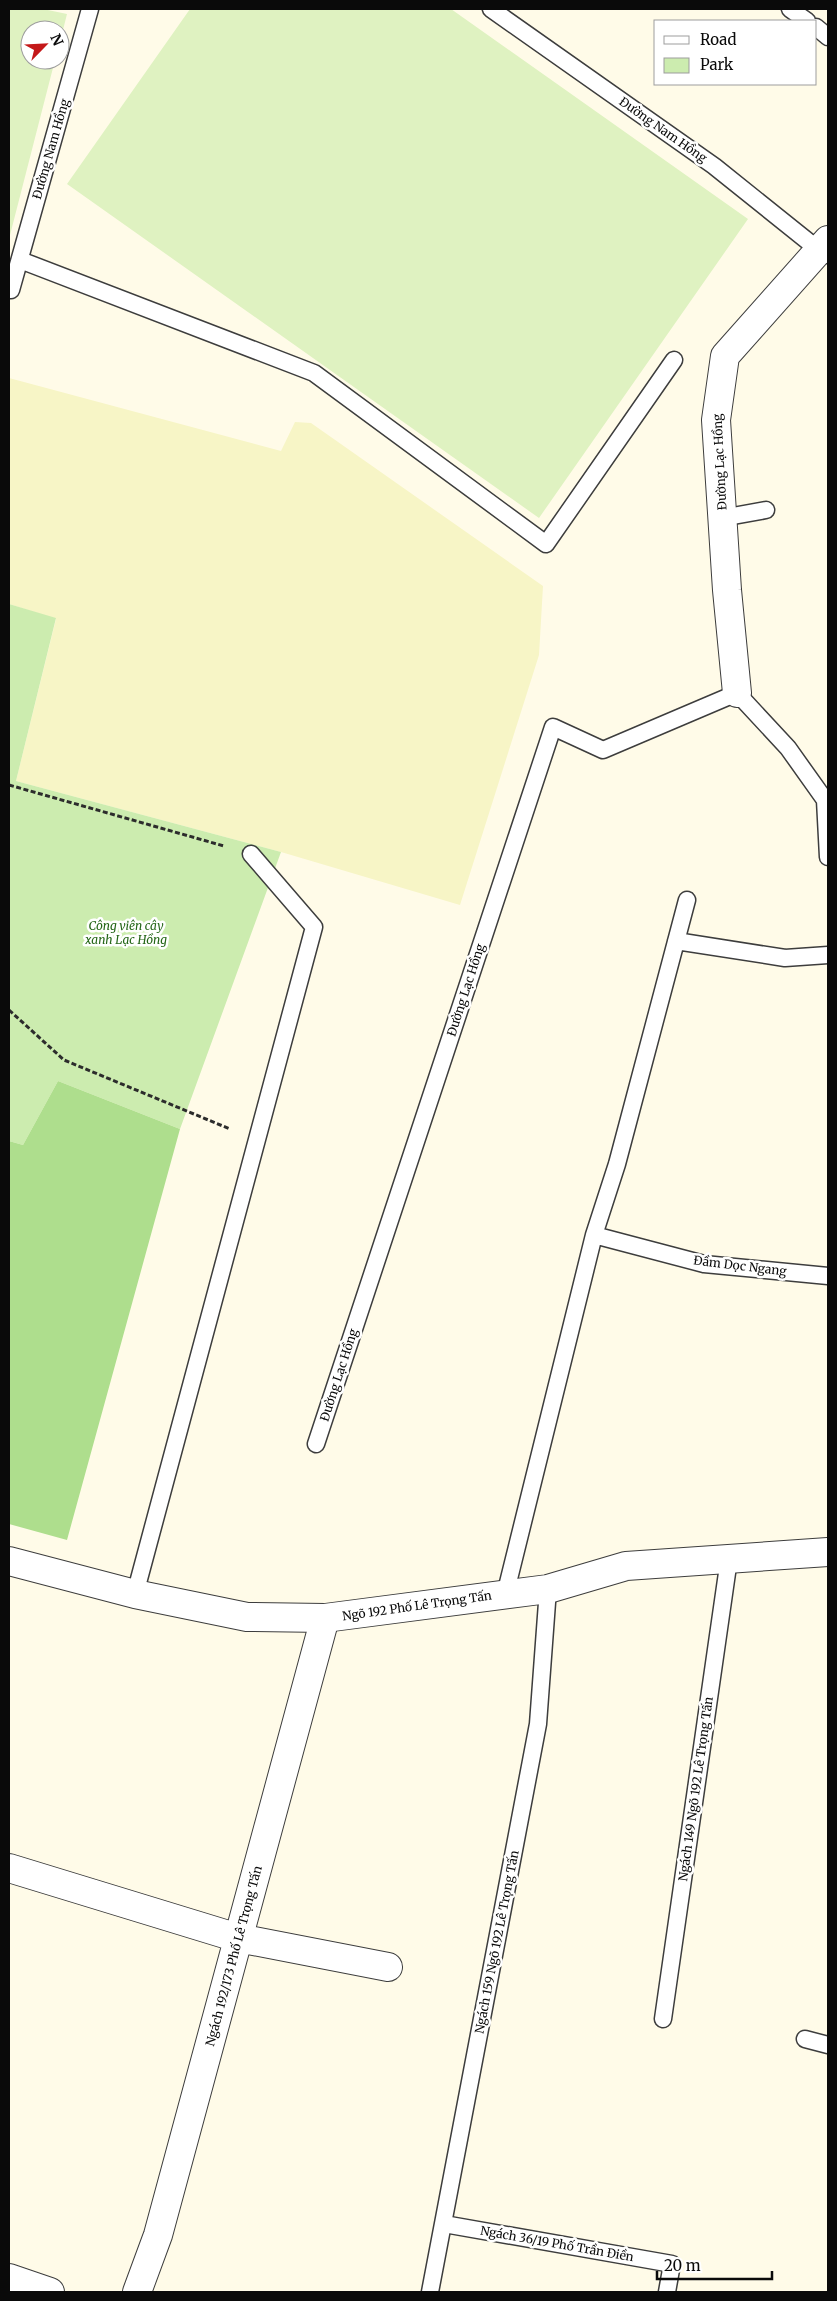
<svg xmlns="http://www.w3.org/2000/svg" width="837" height="2301" font-family="Merriweather,serif">
<rect width="100%" height="100%" fill="#fffbe8"/>
<path fill="#f7f5c6" d="M9,378L281,451L295,422L311,423L543,586L539,655L460,905L281,852L16,781L56,619L9,604Z"/>
<path fill="#ccecaf" d="M9,604L56,618L16,781L281,852L180,1129L58,1081L23,1145L9,1141Z"/>
<path fill="#aede8d" d="M58,1081L180,1129L67,1540L9,1524V1141L23,1145Z"/>
<path fill="#dff2c1" d="M9,9H43L67,14L60,42V30H30V60H55L9,239Z
M190,9H451L748,219L539,518L67,184Z"/>
<g fill="none" stroke-linecap="round" stroke-linejoin="round">
<g stroke="#3d3d3d" stroke-width="19">
<path id="service" d="M491,9L714,166L825,255
M790,9L807,21
M816,27L828,37
M20,260L314,373L546,544L674,360
M11,290L90,9
M722,518L766,510
M676,941L785,958L828,955
M594,1235L704,1264L828,1276
M316,1444L553,727L603,750L737,693L788,748L825,800L828,857
M135,1594L314,927L251,854
M505,1595L594,1235L617,1164L687,900
M663,2019L729,1559
M805,2039L828,2045
M444,2224L672,2264L667,2292
M430,2292L538,1724L548,1589"/>
</g>
<g stroke="#3d3d3d" stroke-width="30">
<path id="minor" d="M737,693L727,590L716,420L725,356L828,240
M9,1868L238,1938L388,1967
M9,2278L50,2292
M137,2292L158,2235L325,1618"/>
</g>
<g stroke="#3d3d3d" stroke-width="30">
<path id="tertiary" d="M9,1561L135,1594L247,1617L325,1618L548,1589L626,1566L828,1552"/>
</g>
<path stroke="#2c2c2c" stroke-width="3" stroke-dasharray="5 2.5" stroke-linecap="butt" d="M9,785L224,846
M9,1010L64,1060L230,1129"/>
<use href="#service" stroke="#fff" stroke-width="16"/>
<use href="#minor" stroke="#fff" stroke-width="28"/>
<use href="#tertiary" stroke="#fff" stroke-width="28"/>
</g>
<g text-anchor="middle" stroke-width="5" stroke-linejoin="round" paint-order="stroke">
<g font-size="12" fill="#0a0a0a" stroke="#fff">
<text transform="translate(663 130) rotate(35)" y="4">Đường Nam Hồng</text>
<text transform="translate(51 149) rotate(-74)" y="4">Đường Nam Hồng</text>
<text transform="translate(720 462) rotate(-93)" y="4">Đường Lạc Hồng</text>
<text transform="translate(466 990) rotate(-72)" y="4">Đường Lạc Hồng</text>
<text transform="translate(740 1266) rotate(7)" y="4">Đầm Dọc Ngang</text>
<text transform="translate(339 1375) rotate(-72)" y="4">Đường Lạc Hồng</text>
<text transform="translate(417 1606) rotate(-8)" y="4">Ngõ 192 Phố Lê Trọng Tấn</text>
<text transform="translate(696 1789) rotate(-82)" y="4">Ngách 149 Ngõ 192 Lê Trọng Tấn</text>
<text transform="translate(497 1942) rotate(-79)" y="4">Ngách 159 Ngõ 192 Lê Trọng Tấn</text>
<text transform="translate(234 1956) rotate(-75)" y="4">Ngách 192/173 Phố Lê Trọng Tấn</text>
<text transform="translate(557 2244) rotate(10)" y="4">Ngách 36/19 Phố Trần Điền</text>
</g>
<g font-size="12" font-style="italic" fill="#246617" stroke="#fff">
<text x="126" y="930">Công viên cây<tspan x="126" dy="14">xanh Lạc Hồng</tspan></text>
</g>
</g>
<rect width="837" height="2301" fill="none" stroke="#0a0a0a" stroke-width="20"/>
<rect x="654" y="20" width="162" height="65" fill="#ffffff" stroke="#9d9d9d"/>
<rect x="664" y="36" width="25" height="8" fill="#ffffff" stroke="#9d9d9d"/>
<text x="700" y="45" font-size="15" fill="#0a0a0a">Road</text>
<rect x="664" y="58" width="25" height="15" fill="#ccecaf" stroke="#9d9d9d"/>
<text x="700" y="70" font-size="15" fill="#0a0a0a">Park</text>
<g transform="translate(45 45) rotate(66)"><circle r="24" fill="#ffffff" stroke="#9d9d9d"/>
<path d="M0-4L9 19L0 12L-9 19Z" fill="#c41819"/>
<text y="-8" font-size="14" font-weight="bold" text-anchor="middle" fill="#0a0a0a">N</text>
</g>
<path d="M657 2271v8h115v-8" fill="none" stroke="#0a0a0a" stroke-width="2.5"/>
<text x="664" y="2271" font-size="15" fill="#0a0a0a" stroke="#ffffff" stroke-width="4" paint-order="stroke">20 m</text>
</svg>
